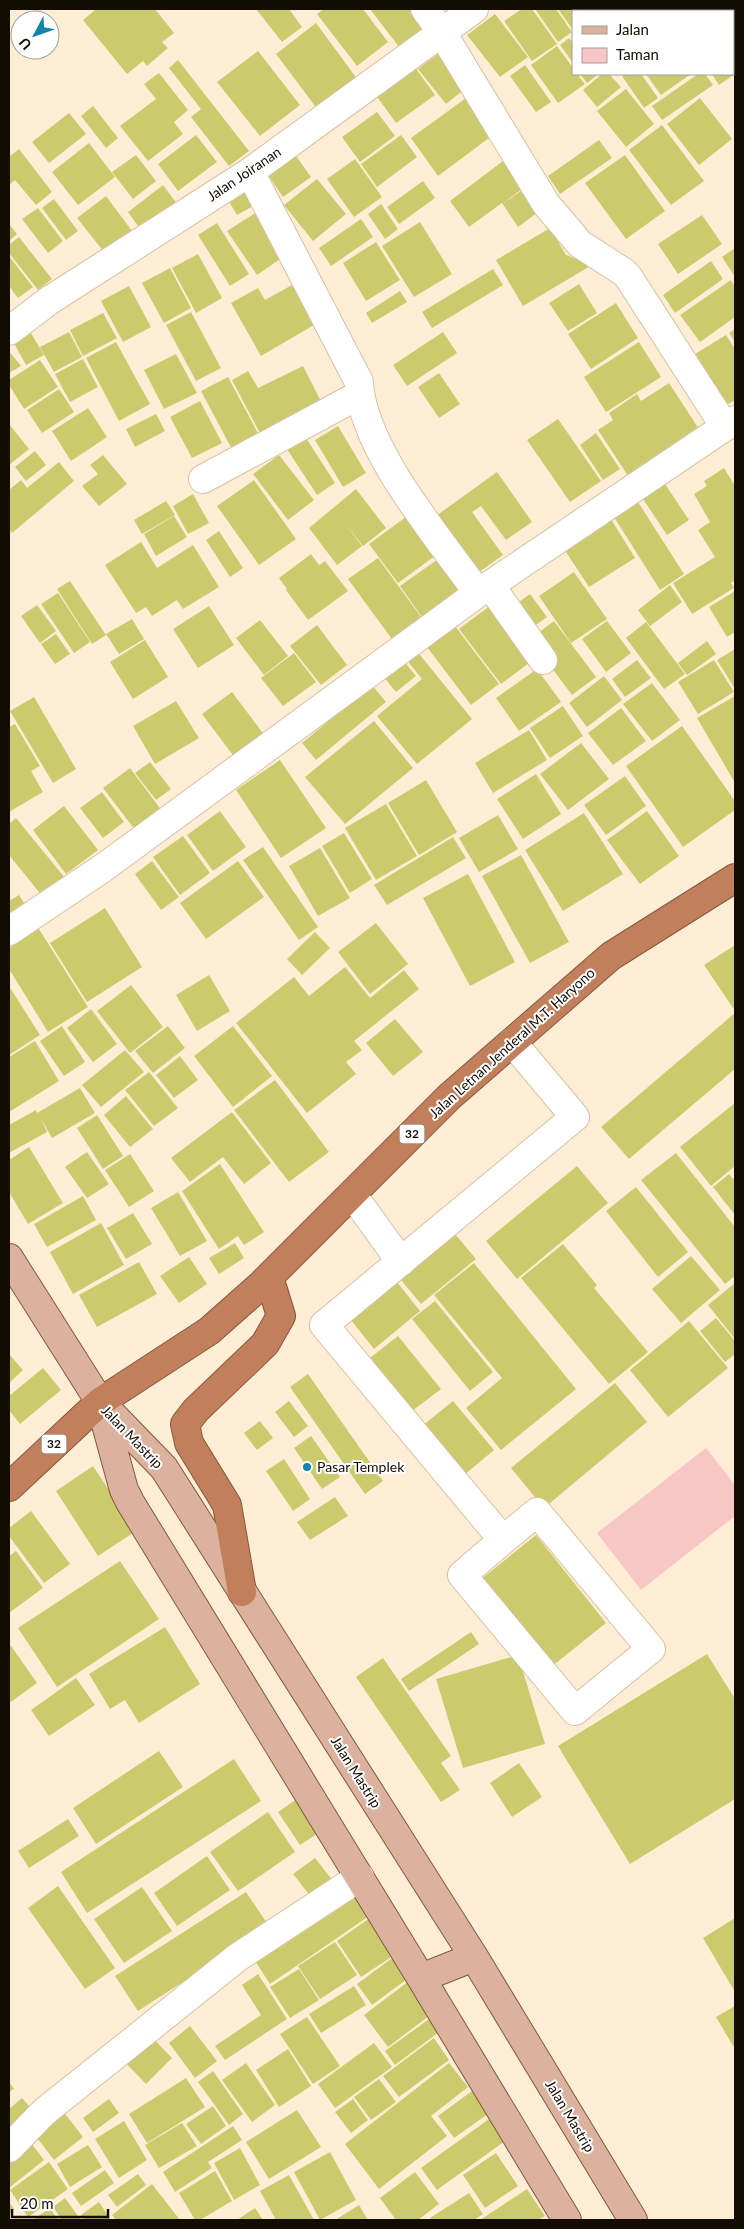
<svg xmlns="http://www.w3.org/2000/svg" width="744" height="2229" font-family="Lato,sans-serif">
<rect width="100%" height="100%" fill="#ffeed5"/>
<path fill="#f9c6c6" d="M706,1448L735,1485V1516L641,1590L597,1533Z"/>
<path fill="#cbcb6d" d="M96,9H155L174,33L162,42L168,48L147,66L143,61L127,74L83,20Z
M256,9H289L302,27L282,42Z
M324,9H363L388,42L357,66L317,14Z
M370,9H419L430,23L399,47Z
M522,9H532L557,44L532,61L504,21Z
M535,9H556L572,32L558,42Z
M558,9H597L599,11H573V30Z
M603,9H629L631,11H604Z
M641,9H648L650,11H637Z
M654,9H692L693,11H655Z
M707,9H735V22L733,23V11H708Z
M495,14L528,57L500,77L467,35Z
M316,23L358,80L318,110L276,54Z
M735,34V66L733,61V36Z
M569,38L573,43V63L560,45Z
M557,46L573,68V74H577L585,84L558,103L531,65Z
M258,51L300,105L260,136L217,82Z
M438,54L465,89L446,104L418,69Z
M178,60L249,151L229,166L191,117L201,109L169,68Z
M525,65L551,102L536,112L510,76Z
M414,66L435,95L396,123L375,94Z
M733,69L735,74L719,85L712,74H733Z
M159,73L188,110L174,122L183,134L148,161L120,126L156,99L144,84Z
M580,74H595L596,76L587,83Z
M602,74H609L621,87L597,107L583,90Z
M626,74H641L658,98L644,108L622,76Z
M646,74H691L661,95Z
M698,74H705L713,85L662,120L652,106Z
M626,89L654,124L626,147L597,111Z
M466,98L493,135L438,176L411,138Z
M700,98L732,139L699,165L667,124Z
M93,106L118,138L106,148L81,116Z
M377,112L395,136L360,162L342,137Z
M69,113L86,134L49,163L32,142Z
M662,125L704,181L671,205L629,150Z
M196,135L217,162L178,191L158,164Z
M401,135L417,157L377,187L361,164Z
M599,140L612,158L560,194L548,176Z
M89,143L115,177L78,205L52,172Z
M19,149L52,192L36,205L15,180L9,185V157Z
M294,153L311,177L283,197L266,172Z
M136,155L156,181L133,199L112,172Z
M625,155L665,211L626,239L585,183Z
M355,159L382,197L354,217L327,179Z
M503,161L523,188L504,203L525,188L541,210L518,227L502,203L469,227L450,201Z
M317,179L346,214L313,241L284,205Z
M423,181L435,198L399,224L387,207Z
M245,183L257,204L237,215L225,195Z
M163,185L178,205L143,233L128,212Z
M106,196L132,231L104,252L77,218Z
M54,199L78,231L66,240L42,208Z
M381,204L398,229L385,239L368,214Z
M38,208L63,241L48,253L22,219Z
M260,210L289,253L257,275L227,231Z
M702,215L722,244L678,274L658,244Z
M361,219L373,237L331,266L319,248Z
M420,222L452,274L414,297L382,246Z
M217,223L249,274L230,286L198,235Z
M9,224L17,234L9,241Z
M550,228L566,255L592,265L523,306L496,260Z
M19,237L52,279L38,290L9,253V245Z
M376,242L400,280L366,301L343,263Z
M735,248V277L722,257Z
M198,254L222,298L196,313L172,268Z
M9,256L33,287L18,298L9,286Z
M711,261L723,279L675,313L663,295Z
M170,268L191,308L164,323L142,283Z
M493,269L503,285L432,328L422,312Z
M731,280L735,287V317L700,342L680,315Z
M579,284L597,313L568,331L549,303Z
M292,285L314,325L261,356L231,303L258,288L265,300Z
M129,286L151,327L123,342L101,301Z
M400,291L407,302L372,323L366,313Z
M616,303L638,338L591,369L568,334Z
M191,312L221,368L196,381L166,325Z
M103,313L117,338L83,356L70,330Z
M28,328L44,355L26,365L11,338Z
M735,329V342L729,333Z
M69,332L82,357L54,372L40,347Z
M443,332L457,353L407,386L393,365Z
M726,335L735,349V400L728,404L695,354Z
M116,342L150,404L119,421L86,358Z
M639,342L661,377L606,412L584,377Z
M9,351L21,366L9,373Z
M176,354L197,393L164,409L144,370Z
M83,359L98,387L70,402L55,374Z
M40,360L58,387L24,409L9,385V380Z
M303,366L324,407L263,439L232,380L248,371L258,388Z
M439,373L460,404L439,418L418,387Z
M228,377L261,439L234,453L201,391Z
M669,383L699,429L628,476L598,430L613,420L609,413L637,394L641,401Z
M59,389L74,412L42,433L27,410Z
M200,401L222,443L192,458L170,417Z
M88,408L107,437L71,461L52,431Z
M156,414L165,431L135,447L126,429Z
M558,419L601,481L570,502L527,440Z
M9,424L29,449L9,465Z
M338,426L366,473L343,487L315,440Z
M596,433L620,469L603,480L580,445Z
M306,438L335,483L317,495L287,449Z
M35,451L46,465L26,481L15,467Z
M103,455L127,484L99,506L82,486L98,474L90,465Z
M279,455L314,500L288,520L253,474Z
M59,462L74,481L12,533L9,529V490L21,480L27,488Z
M724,468L735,486V580L731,583L734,588L692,614L673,583L715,557L698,530L710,522L694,494L707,486L704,481Z
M497,472L532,522L506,540L481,506L472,512L503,555L475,575L429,521Z
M254,480L296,539L259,565L217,506Z
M665,484L689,520L667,535L643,499Z
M356,489L386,528L363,546L344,522L362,546L337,565L309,528Z
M193,494L209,523L188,534L173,506Z
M166,501L175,515L142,534L134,520Z
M638,502L684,574L660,590L614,517Z
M410,514L439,553L398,583L369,544Z
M174,516L187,537L156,556L144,534Z
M611,519L635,558L589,587L564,549Z
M219,531L243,568L230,577L206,540Z
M141,542L157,568L193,545L219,587L183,609L177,600L152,616L146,607L136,613L105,565Z
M311,554L319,565L325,561L348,591L308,620L286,590L287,589L279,578Z
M441,557L465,591L424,620L400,586Z
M378,558L424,621L394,642L348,579Z
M574,572L607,619L571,643L539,596Z
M70,581L106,635L92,644L57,589Z
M670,585L682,602L650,626L638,610Z
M735,591V632L727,637L709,607Z
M58,593L90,642L74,653L41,604Z
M530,594L547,617L529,630L512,607Z
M495,602L537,657L501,684L459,629Z
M37,605L56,631L40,643L21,616Z
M209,606L234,645L198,668L173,629Z
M132,619L144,639L119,654L106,634Z
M260,620L288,656L264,675L236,638Z
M554,621L596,677L572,695L530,639Z
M607,621L631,653L606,672L582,639Z
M452,622L499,684L471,705L424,643Z
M646,622L685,674L664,689L626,638Z
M317,625L347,665L321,685L290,646Z
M56,634L70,654L55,664L41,644Z
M145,640L168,677L133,699L110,662Z
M707,641L716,654L687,675L678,663Z
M735,649V689L717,660Z
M416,650L472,719L417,764L377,716L422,679L405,658Z
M294,653L316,682L283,706L261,678Z
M399,655L416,676L396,692L379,671Z
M637,660L651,678L625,697L612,679Z
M714,660L734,692L698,714L678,682Z
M537,669L561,702L519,731L496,698Z
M604,676L622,700L587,727L569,703Z
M652,683L680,720L652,741L623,704Z
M372,685L386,702L316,760L302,743Z
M232,692L268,740L238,762L202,714Z
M735,696V783L697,718Z
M34,697L76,769L53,783L10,711Z
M176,701L199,738L155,764L133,726Z
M563,706L583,736L550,758L530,728Z
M621,708L646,741L613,765L588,733Z
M374,721L413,768L345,824L305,777Z
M15,724L40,766L31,771L43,792L9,812V727Z
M682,726L735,801V810L683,847L626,766Z
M529,730L547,760L493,793L475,763Z
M581,743L609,779L568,810L540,774Z
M280,760L326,828L281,858L236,790Z
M150,762L171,789L156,800L135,773Z
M130,768L165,815L139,835L103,788Z
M536,774L561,814L523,839L497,799Z
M625,776L646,806L606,835L584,805Z
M426,780L457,832L419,855L388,803Z
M102,792L124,822L103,838L80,808Z
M386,804L417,856L376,880L345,828Z
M64,806L98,850L66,874L33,830Z
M220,811L246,847L213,871L187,835Z
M647,811L679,856L640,884L607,840Z
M584,813L623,874L563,911L525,850Z
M498,815L518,849L479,872L459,838Z
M16,818L65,878L43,897L9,855V824Z
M344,833L372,879L350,893L322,846Z
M183,836L210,873L180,895L153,857Z
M453,837L466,858L387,905L374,885Z
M263,847L318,927L299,940L243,860Z
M320,848L350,898L318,916L289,866Z
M521,855L569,942L530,963L482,876Z
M152,861L179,897L161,910L135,874Z
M238,861L264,897L206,939L180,903Z
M468,874L515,962L470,986L423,898Z
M19,895L28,909L13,919L9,912V901Z
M105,908L142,967L87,1002L50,943Z
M376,923L408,964L370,994L338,952Z
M39,929L88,1007L48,1032L9,969V948Z
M315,932L330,948L302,975L287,959Z
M735,945V1006L733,1008L704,965Z
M345,967L370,998L404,970L419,989L354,1041L362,1050L346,1062L356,1074L307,1113L236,1023L294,977L309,996Z
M209,975L230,1011L197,1031L176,995Z
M131,985L163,1027L130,1053L97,1011Z
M9,986L40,1035L9,1055Z
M91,1009L117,1044L93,1062L67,1028Z
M735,1013V1069L629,1159L601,1127Z
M395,1019L423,1052L393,1076L366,1043Z
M62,1026L85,1062L64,1076L40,1041Z
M168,1026L185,1048L153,1073L135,1051Z
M233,1026L272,1076L233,1107L194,1056Z
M35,1041L59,1081L9,1112V1057Z
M125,1050L144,1072L101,1107L82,1085Z
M180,1056L198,1080L174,1098L156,1075Z
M149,1072L178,1108L154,1126L125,1090Z
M275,1080L329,1152L289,1182L234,1110Z
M80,1088L95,1113L52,1138L41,1119L47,1132L9,1153V1125L36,1110L37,1113Z
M126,1096L153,1129L130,1147L104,1115Z
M735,1103V1166L711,1186L680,1147Z
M232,1112L271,1163L244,1184L223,1157L190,1182L171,1158Z
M97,1115L123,1156L103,1169L77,1128Z
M29,1147L63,1203L28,1224L9,1192V1160Z
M87,1152L109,1184L87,1198L65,1167Z
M676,1153L735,1227V1276L725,1284L641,1180Z
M130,1154L154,1191L129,1207L105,1170Z
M220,1164L264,1232L244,1245L238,1236L219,1249L182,1191Z
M577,1166L608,1203L517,1279L486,1241Z
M729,1174L735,1181V1215L713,1187Z
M636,1187L688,1252L658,1277L606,1211Z
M178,1192L207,1241L180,1256L151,1208Z
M83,1196L96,1220L47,1247L34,1224Z
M133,1213L152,1244L126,1259L107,1228Z
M101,1223L124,1265L73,1294L50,1252Z
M450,1228L476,1259L421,1304L396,1274Z
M235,1243L244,1258L219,1274L209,1258Z
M563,1244L597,1285L594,1288L648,1352L609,1384L521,1278Z
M691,1256L720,1290L681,1323L652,1289Z
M189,1257L207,1284L179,1303L160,1276Z
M139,1262L157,1294L97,1327L79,1295Z
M474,1263L576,1389L501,1450L466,1408L502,1378L434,1295Z
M397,1282L420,1311L374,1349L351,1320Z
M735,1283V1339L708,1305Z
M435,1301L493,1372L470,1391L412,1319Z
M716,1318L735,1341V1354L725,1362L700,1331Z
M689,1321L728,1368L668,1417L630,1370Z
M398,1336L441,1389L403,1418L361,1365Z
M9,1354L23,1370L9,1383Z
M43,1368L61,1390L20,1424L9,1410V1396Z
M308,1374L383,1481L365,1494L290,1387Z
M615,1383L647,1422L544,1508L511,1468Z
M289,1401L308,1426L294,1437L275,1412Z
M453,1401L494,1450L457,1481L416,1431Z
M260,1421L273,1438L257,1450L244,1433Z
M311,1436L340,1477L322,1489L294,1448Z
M284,1459L310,1499L293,1511L266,1471Z
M93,1466L136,1531L98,1556L56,1491Z
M335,1497L348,1516L310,1540L297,1522Z
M31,1511L70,1564L44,1583L9,1536V1528Z
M536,1535L606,1623L546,1671L475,1584Z
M16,1551L43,1588L9,1613V1556Z
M120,1561L159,1619L57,1687L18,1628Z
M165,1627L200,1684L139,1723L125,1700L110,1709L89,1674Z
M471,1632L479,1644L409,1691L401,1679Z
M9,1643L37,1683L11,1702L9,1699Z
M707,1654L735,1699V1799L630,1864L558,1746Z
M518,1655L545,1744L463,1768L436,1679Z
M383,1658L451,1756L441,1763L460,1790L441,1802L356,1677Z
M76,1678L95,1705L49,1736L31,1710Z
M159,1751L183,1787L96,1844L73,1808Z
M234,1759L261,1801L87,1913L61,1872Z
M519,1763L542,1797L512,1817L490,1783Z
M297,1799L320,1832L300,1845L278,1812Z
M268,1812L295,1852L238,1891L210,1852Z
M68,1819L79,1836L29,1868L18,1851Z
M207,1856L230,1890L177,1926L154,1893Z
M315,1858L333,1881L311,1897L293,1874Z
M351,1884L372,1914L270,1984L250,1953Z
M58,1886L115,1968L85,1989L28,1908Z
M142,1887L172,1931L124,1963L94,1919Z
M246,1892L269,1926L138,2011L115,1976Z
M374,1915L399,1952L361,1977L337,1941Z
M735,1918V1992L703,1938Z
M335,1942L357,1975L320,1999L298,1966Z
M399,1953L414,1974L372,2005L357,1984Z
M299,1969L319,2000L290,2018L270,1987Z
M258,1974L287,2019L225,2060L215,2046L261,2015L242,1985Z
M409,1981L433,2013L388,2047L364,2015Z
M354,1986L366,2005L321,2033L309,2014Z
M735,2006V2045L733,2046L716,2017Z
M307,2017L340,2066L313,2084L280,2034Z
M429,2019L439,2032L395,2065L385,2051Z
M190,2026L217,2061L195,2078L169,2043Z
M146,2031L172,2058L146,2084L120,2057Z
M434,2038L449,2060L399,2097L383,2076Z
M374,2043L392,2067L335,2108L318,2084Z
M288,2049L311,2086L279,2107L256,2070Z
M246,2063L275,2105L252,2122L222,2080Z
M449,2063L468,2087L431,2116L447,2136L379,2189L345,2144Z
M213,2071L243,2114L229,2125L198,2082Z
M186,2078L205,2107L147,2143L129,2114Z
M379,2079L396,2102L371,2120L354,2097Z
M9,2082L14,2089L9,2092Z
M472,2091L488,2114L454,2138L438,2116Z
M22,2098L35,2113L9,2136V2109Z
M109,2099L119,2113L93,2132L83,2118Z
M353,2099L368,2120L351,2133L335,2112Z
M213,2106L226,2126L201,2144L186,2124Z
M297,2110L321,2147L269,2179L246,2142Z
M63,2111L83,2137L54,2160L34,2134Z
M489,2119L505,2141L437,2190L421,2168Z
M124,2121L147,2160L119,2178L95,2139Z
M182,2123L197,2146L159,2168L145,2145Z
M233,2126L242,2140L208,2162L212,2168L175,2192L163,2172Z
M31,2143L44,2160L9,2188V2160Z
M88,2145L102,2167L70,2187L57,2164Z
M240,2148L260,2185L234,2200L214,2163Z
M330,2152L356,2200L320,2220L294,2172Z
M496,2153L518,2186L485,2208L463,2175Z
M49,2162L68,2189L28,2217L10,2190Z
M105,2170L114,2183L81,2206L72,2193Z
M215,2171L232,2201L200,2220H195L179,2193Z
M415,2172L439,2204L418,2220H396L380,2198Z
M138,2174L146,2185L117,2207L108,2195Z
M289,2175L314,2220H276L260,2191Z
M152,2184L180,2220H116L112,2215Z
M527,2189L545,2216L538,2220H480Z
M469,2193L483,2214L474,2220H432L430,2218Z
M65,2198L81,2220H62L53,2207Z
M9,2202L14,2209L9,2213Z
M99,2202L111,2220H85L81,2215Z
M359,2205L368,2220H335Z
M50,2208L58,2220H33Z
M255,2208L263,2220H237Z"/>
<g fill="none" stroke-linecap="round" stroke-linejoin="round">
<g stroke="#d5c1a2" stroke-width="30">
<path id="minor" d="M425,9L441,31L546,204L580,244L625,273L629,278L725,427
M696,9L697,11
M250,172L359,382C362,449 439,538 478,593
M9,331L50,300L250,172L474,9
M203,479L359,395
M490,585L543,660
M9,931L103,868L478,593L735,420
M352,1194L401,1262
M503,1540L537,1512L651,1649L575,1711L462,1575L503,1540L324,1325L575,1117L512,1042
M9,2148L44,2112L238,1957L360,1877"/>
</g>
<g stroke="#85573d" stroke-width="30">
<path id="major" d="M9,1258L100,1402L164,1468L474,1957L633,2220
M101,1406L124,1490L130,1502L421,1978L567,2220
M421,1978L474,1957"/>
</g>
<g stroke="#85573d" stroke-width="30">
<path id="highway" d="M9,1487L100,1402L209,1331L261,1285L449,1097L611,956L735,878
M242,1592L227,1505L189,1443L185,1424L196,1410L265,1344L281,1316L269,1277"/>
</g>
<use href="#minor" stroke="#fff" stroke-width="28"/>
<use href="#major" stroke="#dab29d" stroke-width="28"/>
<use href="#highway" stroke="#c27f5c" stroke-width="28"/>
</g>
<circle fill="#1683ab" stroke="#fff" stroke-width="2" cx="307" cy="1467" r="5"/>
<g text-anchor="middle" stroke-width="4" stroke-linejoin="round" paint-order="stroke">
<g fill="#fff" stroke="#5a554f" stroke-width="1">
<rect x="399.5" y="1124.5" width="25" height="19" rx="4"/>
<rect x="41.5" y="1434.5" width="25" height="19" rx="4"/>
</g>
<g font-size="12" font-weight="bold" fill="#130c03">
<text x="412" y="1138">32</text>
<text x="54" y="1448">32</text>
</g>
<g font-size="14" fill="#130c03" stroke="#fff">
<text transform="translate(244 174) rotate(-34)" y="5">Jalan Joiranan</text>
<text transform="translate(512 1043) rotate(-42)" y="5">Jalan Letnan Jenderal M.T. Haryono</text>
<text transform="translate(132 1437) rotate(46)" y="5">Jalan Mastrip</text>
<text transform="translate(356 1772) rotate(58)" y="5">Jalan Mastrip</text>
<text transform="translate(570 2116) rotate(59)" y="5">Jalan Mastrip</text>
</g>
<g font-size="14" fill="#130c03" stroke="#fff" text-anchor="start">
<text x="317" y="1472">Pasar Templek</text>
</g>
</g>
<rect width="744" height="2229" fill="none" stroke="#130c03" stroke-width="20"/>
<rect x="572" y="10" width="162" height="65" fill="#ffffff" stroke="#a19e9a"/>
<rect x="582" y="26" width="25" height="8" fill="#dab29d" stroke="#a19e9a"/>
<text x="616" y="35" font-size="15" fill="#130c03">Jalan</text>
<rect x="582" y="48" width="25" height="15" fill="#f9c6c6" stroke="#a19e9a"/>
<text x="616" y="60" font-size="15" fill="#130c03">Taman</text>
<g transform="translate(35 35) rotate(229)"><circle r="24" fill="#ffffff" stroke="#a19e9a"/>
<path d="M0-4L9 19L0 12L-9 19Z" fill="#1683ab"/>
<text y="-8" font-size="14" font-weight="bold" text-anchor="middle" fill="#130c03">U</text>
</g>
<path d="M12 2209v8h96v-8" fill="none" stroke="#130c03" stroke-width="2.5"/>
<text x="20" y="2209" font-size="15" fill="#130c03" stroke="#ffffff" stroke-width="4" paint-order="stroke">20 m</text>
</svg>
